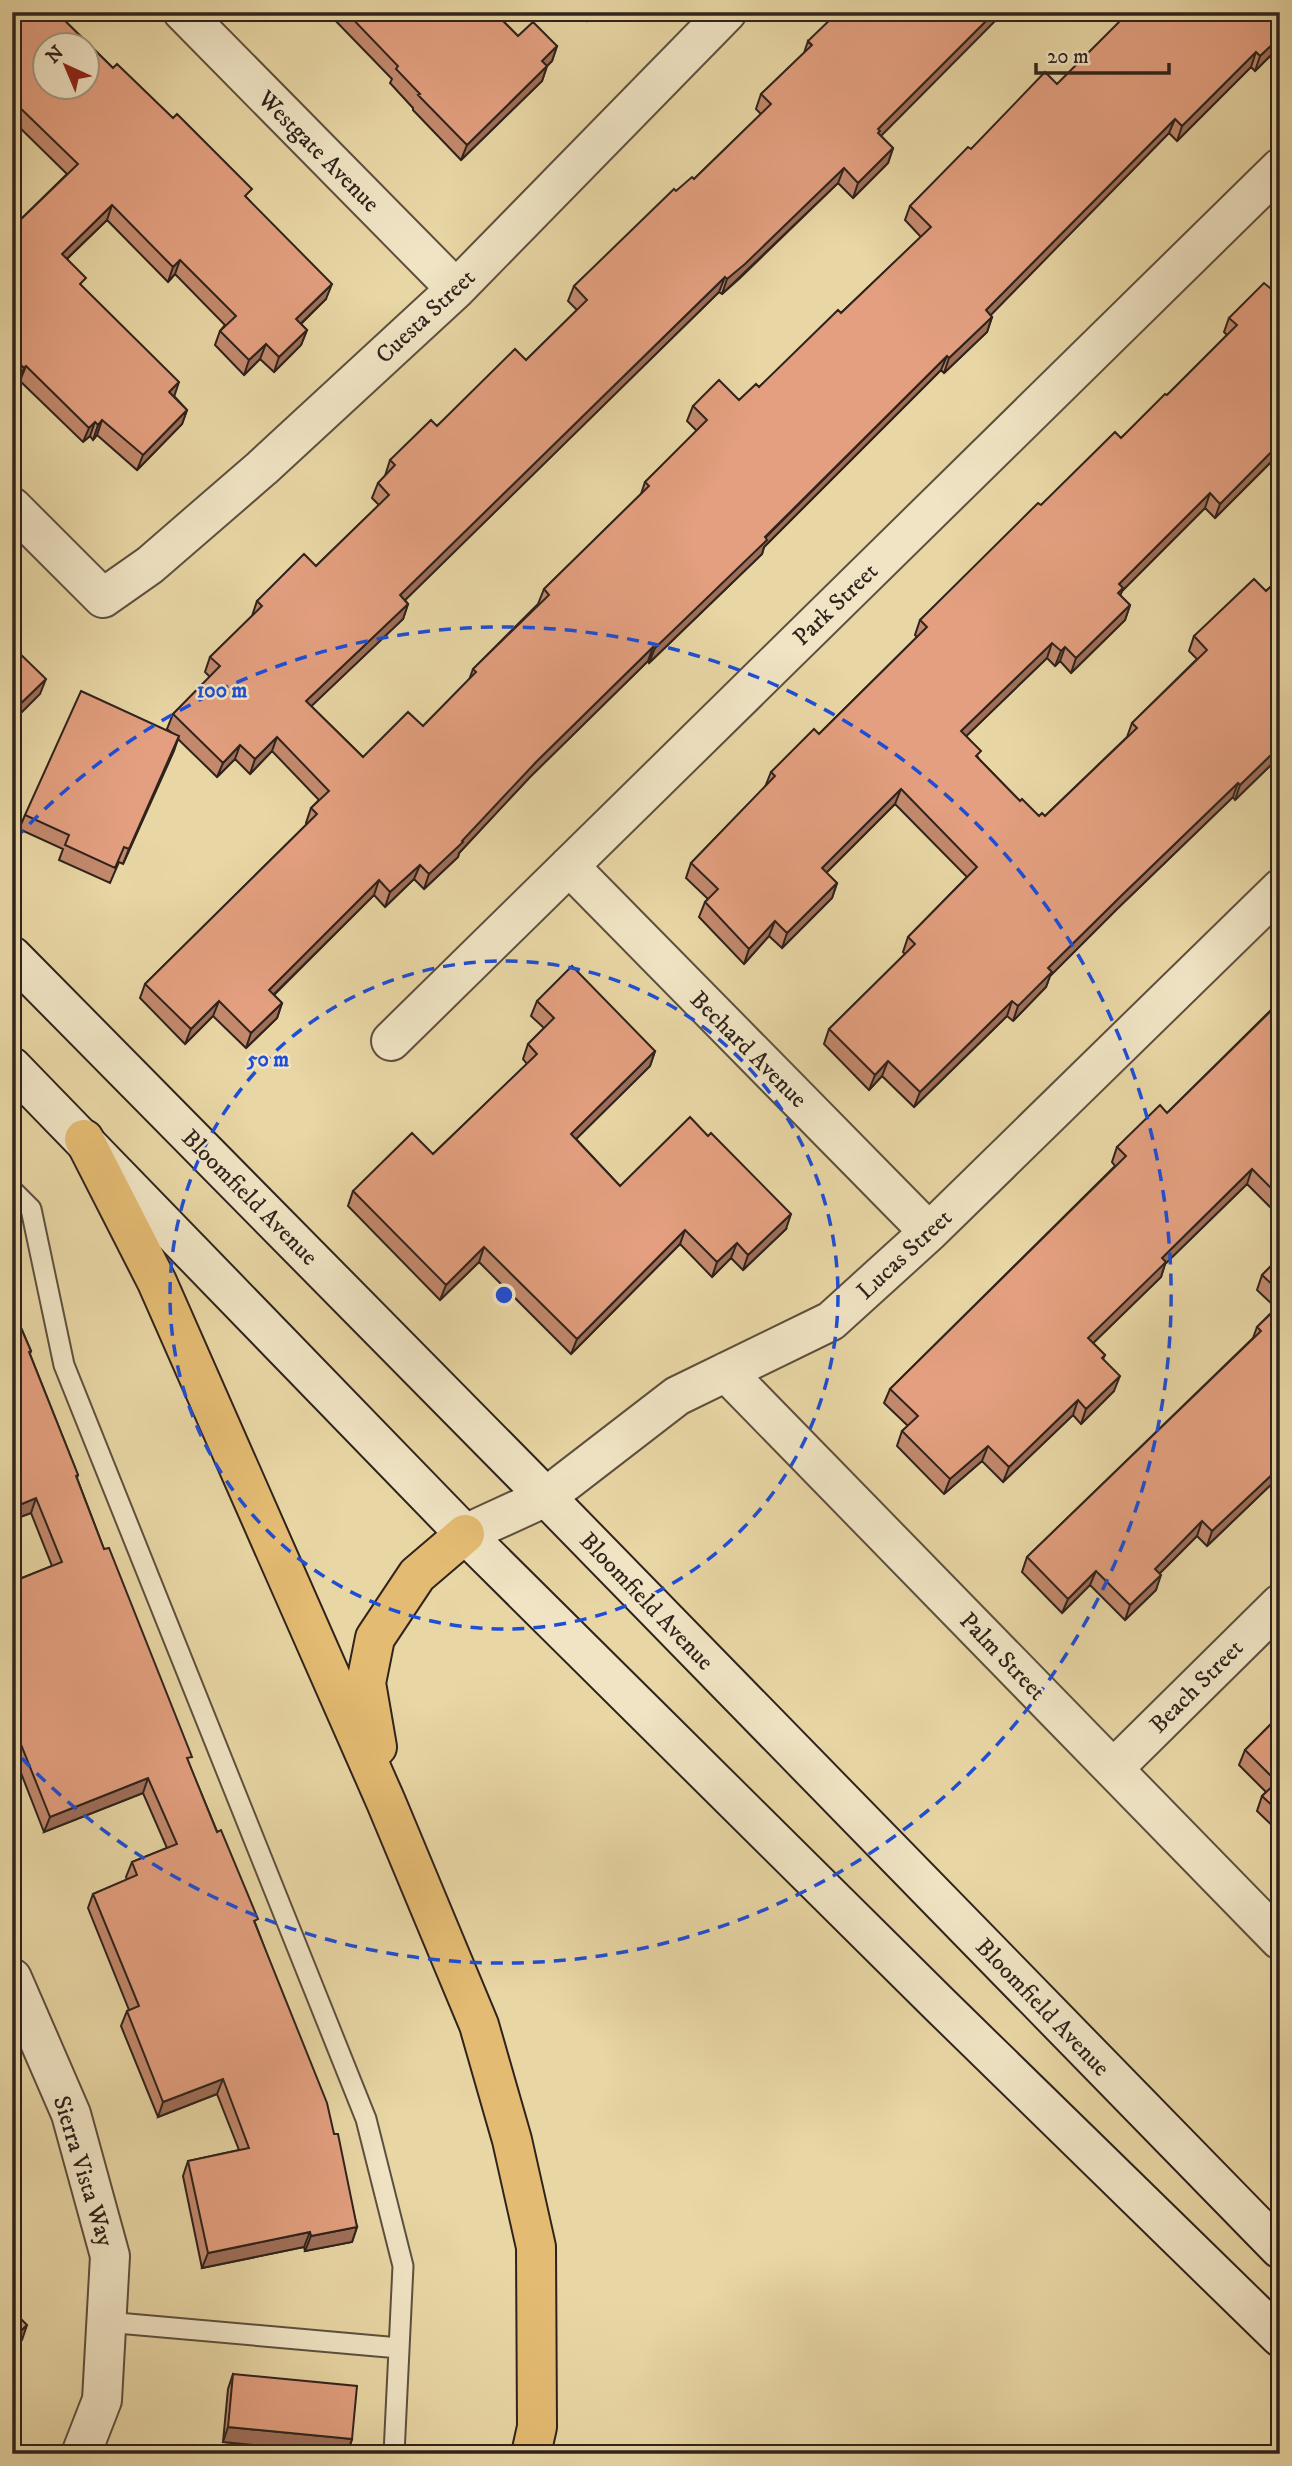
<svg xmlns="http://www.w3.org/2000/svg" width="1292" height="2466" font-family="'IM FELL DW Pica',serif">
<rect width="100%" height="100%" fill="#e8d6a4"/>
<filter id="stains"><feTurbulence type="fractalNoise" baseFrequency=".00286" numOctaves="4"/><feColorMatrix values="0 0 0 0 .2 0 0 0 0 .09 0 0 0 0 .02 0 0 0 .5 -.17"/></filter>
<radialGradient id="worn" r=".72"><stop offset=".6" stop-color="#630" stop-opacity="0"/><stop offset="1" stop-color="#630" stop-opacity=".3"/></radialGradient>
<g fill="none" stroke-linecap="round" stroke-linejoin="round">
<g stroke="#5d503e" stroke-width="23">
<path id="lane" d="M12,1190L31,1209L64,1365L366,2119L403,2266L394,2454
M106,2322L399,2348"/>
</g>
<g stroke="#5d503e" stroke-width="42">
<path id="street" d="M183,12L456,289
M12,507L103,598L150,565L262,468L456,289L727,12
M569,866L929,1232
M391,1041L1280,168
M726,1372L1280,1940
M465,1534L546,1497L677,1396L831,1321L929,1232L1280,889
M1113,1769L1280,1604
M12,1978L71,2114L110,2256L102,2400L81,2454"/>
</g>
<g stroke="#2f231c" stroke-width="42">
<path id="secondary" d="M12,956L546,1497L1280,2249
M12,1067L465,1534L940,2005L1280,2337"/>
</g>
<g stroke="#2f231c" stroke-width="42">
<path id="highway" d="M84,1139L157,1282L386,1802L479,2025L512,2140L536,2247L537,2427L531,2454
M377,1747L366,1683L375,1638L417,1575L465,1534"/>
</g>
<use href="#lane" stroke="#f0e4c4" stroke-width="19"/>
<use href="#street" stroke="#f0e4c4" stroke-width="38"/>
<use href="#secondary" stroke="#f0e4c4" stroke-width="38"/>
<use href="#highway" stroke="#e4bb72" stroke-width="38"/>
</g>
<path fill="#c3896d" stroke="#2f231c" stroke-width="2" d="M12,12H58V14L113,68L248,199L326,299L301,324L307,330L301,345L274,372L260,359L244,375L215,345L220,331L225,325L175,274L168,282L107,220L67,259L82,287L174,396L187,410L182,424L137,470L97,435L93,440L90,436L83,442L20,381L19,382L12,376V228L67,174L12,120Z
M327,12H494L518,36L557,46L552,61L547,66L542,81L461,160L413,110V108L390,83L392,79Z
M578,12H596L587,21Z
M1280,12V46L1255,71L1251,67L1177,141L1169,133L990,315L992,317L987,332L944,373L941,370L764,547L762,554L649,663L648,661L530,777L459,853L458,857L424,889L414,879L385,907L374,895L274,995L282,1003L277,1018L246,1048L213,1016L185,1044L140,998L145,984L307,824L306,823L311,808L319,800L272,751L250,774L235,759L217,777L178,739L123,864L119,862L110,883L59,860L63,849L19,829L25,815L172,733L167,729L173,714L210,677L205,672L210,657L252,616L257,601L316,566L379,505L372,498L378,483L385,476L390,460L526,360L577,310L568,301L574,286L676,191L694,179L761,114L756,109L761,94L804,53L808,41L881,136L893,148L888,163L853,198L838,183L739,279L722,294L719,292L405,600L408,604L403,619L311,706L363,757L423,726L469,680L473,669L538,604L544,589L641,494L645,482L697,431L687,421L693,406L739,400L759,387L841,313L921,237L905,220L910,206L971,149L1057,84Z
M1280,278V453L1215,518L1205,508L1122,591L1120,595L1130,605L1125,620L1071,673L1060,661L1055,666L1047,658L966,736L979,759L1020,801L1039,816H1045L1127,737L1132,723L1197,659L1189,651L1194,636L1266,591L1280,578V743L1276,746L1273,763L1235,800L1233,797L1117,909L1050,976L1046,987L1013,1021L1007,1016L914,1107L882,1076L869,1090L824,1044L829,1029L905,954L903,952L908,937L967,877L895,804L826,873L837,883L832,898L782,948L769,936L744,964L699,917L705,902L708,899L686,878L691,863L765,787L771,772L819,734L917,637L915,635L920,620L1041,505L1121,438L1167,395L1227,335L1224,332L1229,318L1270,288Z
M1280,989V1217L1247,1184L1165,1264L1161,1277L1093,1343L1105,1355L1103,1359L1114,1391L1081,1424L1073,1415L1003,1482L982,1461L944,1494L897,1446L902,1431L908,1426L884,1403L890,1389L1115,1166L1112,1162L1117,1147L1167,1113L1275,1006L1274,1005Z
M537,1001L655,1051L650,1066L576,1139L620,1186L786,1229L743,1270L731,1258L712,1277L680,1244L571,1354L479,1262L440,1300L348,1206L353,1191L433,1154L527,1064L523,1059L528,1044L544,1028L531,1016Z
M1280,1257V1476L1207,1546L1197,1536L1159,1574L1156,1590L1125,1620L1090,1585L1062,1613L1022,1572L1027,1557L1253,1338L1257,1327L1276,1308L1257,1290L1262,1275Z
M12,1307L31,1351L30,1354L78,1475L77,1478L104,1549L189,1764L256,1925L334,2134L357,2227L352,2242L305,2251L304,2247L202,2268L183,2176L188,2161L239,2150L217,2094L158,2117L121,2026L127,2011L129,2010L88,1908L93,1894L127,1880L126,1877L132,1862L167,1848L143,1793L44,1832L12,1750V1582L52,1566L31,1513L12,1520Z
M1280,1715V1833L1257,1811L1262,1796L1266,1792L1239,1765L1245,1750Z
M233,2374L352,2439L347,2454L223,2442L228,2389Z"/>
<path fill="#9f6f59" stroke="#2f231c" stroke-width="2" d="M590,12H596L587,21Z
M995,12H1004L876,141L878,129Z
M1280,37V46L1255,71L1260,56Z
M557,46L552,61L537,76L542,61Z
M1256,52L1251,67L1177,141L1182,126Z
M547,66L542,81L461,160L467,145Z
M1175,119L1169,133L981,325L986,310Z
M893,148L888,163L853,198L858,183Z
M844,168L838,183L722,294L727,279Z
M112,205L107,220L56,269L62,254Z
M180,260L175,274L168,282L173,267Z
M725,277L719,292L395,610L400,595Z
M332,284L326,299L290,334L296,319Z
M992,317L987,332L944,373L949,358Z
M307,330L301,345L274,372L279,357Z
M266,344L260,359L244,375L249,360Z
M947,356L941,370L764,547L762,554L649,663L655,648Z
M26,366L20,381L19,382L24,368Z
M179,382L174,397L169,392Z
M187,410L182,424L137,470L143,455Z
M102,420L97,435L93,440L98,425Z
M95,422L90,436L83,442L89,428Z
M1280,443V453L1215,518L1220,504Z
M1210,493L1205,508L1122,591L1117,603L1119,584Z
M408,604L403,619L301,716L306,701Z
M1130,605L1125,620L1071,673L1076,658Z
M1052,643L1047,658L956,746L961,731Z
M653,647L648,661L530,777L459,853L458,857L424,889L429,874L536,762Z
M1065,647L1060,661L1055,666L1061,651Z
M46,679L40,694L12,722V712Z
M1280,733V743L1266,756L1271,741Z
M179,736L174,751L123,864L129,849Z
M277,737L272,751L250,774L255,759Z
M240,745L235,759L217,777L223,763Z
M1278,748L1273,763L1235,800L1240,785Z
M1238,783L1233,797L1117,909L1050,976L1046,987L1013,1021L1018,1006L1048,968L1122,895Z
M901,789L895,804L816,883L822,868Z
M420,865L414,879L385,907L390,892Z
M379,880L374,895L263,1005L269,990Z
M837,883L832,898L782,948L787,933Z
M775,921L769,936L744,964L749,949Z
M219,1001L213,1016L185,1044L191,1029Z
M1012,1001L1007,1016L914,1107L920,1092Z
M282,1003L277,1018L246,1048L251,1033Z
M655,1051L650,1066L566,1149L571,1134Z
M888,1061L882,1076L869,1090L875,1075Z
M1252,1169L1247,1184L1165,1264L1161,1277L1083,1353L1088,1338L1162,1258Z
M791,1214L786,1229L743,1270L748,1255Z
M685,1230L680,1244L571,1354L577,1339Z
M737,1243L731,1258L712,1277L717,1262Z
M484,1247L479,1262L440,1300L446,1285Z
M1120,1376L1114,1391L1081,1424L1086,1409Z
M1078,1400L1073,1415L1003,1482L1009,1467Z
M988,1446L982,1461L944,1494L950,1479Z
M1280,1467V1476L1207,1546L1212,1531Z
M36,1498L31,1513L12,1520V1508Z
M1202,1521L1197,1536L1149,1584L1155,1569Z
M1096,1571L1090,1585L1062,1613L1068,1599Z
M1161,1575L1156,1590L1125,1620L1130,1605Z
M148,1778L143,1793L44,1832L50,1817Z
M223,2079L217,2094L158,2117L163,2102Z
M357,2227L352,2242L305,2251L311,2236Z
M310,2232L304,2247L202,2268L208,2253Z
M27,2325L22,2340L12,2349V2339Z
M228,2427L352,2439L347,2454L223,2442Z"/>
<path fill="#e39f7f" stroke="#2f231c" stroke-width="2" fill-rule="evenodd" d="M12,12H56L113,68L117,64L173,118L177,114L252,189L245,196L332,284L296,319L307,330L279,357L266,344L249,360L220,331L236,316L180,260L173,267L112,205L62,254L86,278L80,284L179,382L169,392L187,410L143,455L102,420L98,425L95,422L89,428L26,366L24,368L12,356V228L78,164L12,100ZM46,46H88V88H46Z
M346,12H494L518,36L533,22L557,46L542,61L547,66L467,145L418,95L420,94L396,69L398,66Z
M838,12H995L878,129L880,131L878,133L893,148L858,183L844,168L745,264L727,279L725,277L400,595L408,604L306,701L363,757L408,712L423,726L476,672L473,669L549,595L544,589L649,486L645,482L707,420L693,406L719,380L739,400L756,384L759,387L838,310L841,313L931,227L910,206L968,147L971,149L1045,72L1057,84L1129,12H1280V37L1260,56L1256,52L1182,126L1175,119L986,310L992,317L949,358L947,356L765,537L767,540L655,648L653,647L536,762L462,841L463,842L429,874L420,865L390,892L379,880L269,990L282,1003L251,1033L219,1001L191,1029L145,984L317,814L311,808L329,791L277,737L255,759L240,745L223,763L173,714L220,666L210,657L262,606L257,601L304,554L316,566L389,495L378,483L395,465L390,460L431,420L437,426L515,349L526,360L587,300L574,286L674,189L676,191L692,177L694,179L771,104L761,94L812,45L808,41Z
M1280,278V443L1220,504L1210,493L1119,584L1123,588L1118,593L1130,605L1076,658L1065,647L1061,651L1052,643L961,731L981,751L976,756L1020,801L1022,799L1039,816L1042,813L1045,816L1137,728L1132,723L1207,650L1194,636L1254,579L1266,591L1280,578V733L1271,741L1278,748L1240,785L1238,783L1122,895L1048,968L1052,972L1018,1006L1012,1001L920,1092L888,1061L875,1075L829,1029L915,944L908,937L977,867L901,789L822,868L837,883L787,933L775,921L749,949L705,902L718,889L691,863L775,776L771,772L814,729L819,734L927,627L920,620L1038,503L1041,505L1115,432L1121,438L1165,394L1167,395L1237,325L1229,318L1264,283L1270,288Z
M12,646L46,679L12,712Z
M81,691L179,736L129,849L124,847L115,868L65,845L69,835L25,815Z
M572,966L655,1051L571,1134L620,1186L690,1117L708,1136L711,1133L791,1214L748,1255L737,1243L717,1262L685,1230L577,1339L484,1247L446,1285L353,1191L412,1133L433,1154L537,1054L528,1044L554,1018L537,1001Z
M1280,1002V1197L1252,1169L1162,1258L1166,1262L1088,1338L1105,1355L1102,1358L1120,1376L1086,1409L1078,1400L1009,1467L988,1446L950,1479L902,1431L918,1416L890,1389L1126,1156L1117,1147L1160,1105L1167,1113Z
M1280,1257V1292L1262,1275Z
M1280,1305V1467L1212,1531L1202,1521L1155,1569L1161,1575L1130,1605L1096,1571L1068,1599L1027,1557L1261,1331L1257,1327Z
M12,1307L31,1351L29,1352L78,1475L76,1476L104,1549L109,1548L192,1757L187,1758L217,1832L221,1830L258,1919L254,1921L327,2103L334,2134H338L357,2227L311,2236L310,2232L208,2253L188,2161L249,2148L223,2079L163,2102L127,2011L139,2006L93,1894L137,1875L132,1862L177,1844L148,1778L50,1817L12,1722V1582L62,1562L36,1498L12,1508Z
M1280,1715V1813L1262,1796L1277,1782L1245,1750Z
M12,2310L27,2325L12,2339Z
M233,2374L357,2386L352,2439L228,2427Z"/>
<g fill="none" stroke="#1d4ed8" stroke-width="3.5" stroke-dasharray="12 9">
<circle cx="504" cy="1295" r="334"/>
<path d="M15 839A668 668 0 1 1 15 1751"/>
</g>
<g text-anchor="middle" stroke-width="5" stroke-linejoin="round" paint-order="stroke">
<g font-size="24" fill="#2f231c" stroke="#f0e4c4">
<text transform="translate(319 151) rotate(45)" y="8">Westgate Avenue</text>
<text transform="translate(425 316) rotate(-43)" y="8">Cuesta Street</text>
<text transform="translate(835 604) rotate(-44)" y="8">Park Street</text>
<text transform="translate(749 1049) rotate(45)" y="8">Bechard Avenue</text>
<text transform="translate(250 1197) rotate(45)" y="8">Bloomfield Avenue</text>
<text transform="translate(904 1254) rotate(-43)" y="8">Lucas Street</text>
<text transform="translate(647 1601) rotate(46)" y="8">Bloomfield Avenue</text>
<text transform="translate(1003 1656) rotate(46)" y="8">Palm Street</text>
<text transform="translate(1196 1686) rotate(-45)" y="8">Beach Street</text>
<text transform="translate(1043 2007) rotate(46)" y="8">Bloomfield Avenue</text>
<text transform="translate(84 2171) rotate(73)" y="8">Sierra Vista Way</text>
</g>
</g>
<circle cx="504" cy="1295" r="10" fill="#1d4ed8" stroke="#f0e4c4" stroke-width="3.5"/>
<g font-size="21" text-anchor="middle" font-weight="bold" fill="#1d4ed8" stroke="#f0e4c4" stroke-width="5" stroke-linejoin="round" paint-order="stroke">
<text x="222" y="697">100 m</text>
<text x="268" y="1066">50 m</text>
</g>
<rect width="1292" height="2466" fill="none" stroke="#e8d6a4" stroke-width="42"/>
<rect x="14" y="14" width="1264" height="2438" fill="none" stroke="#2f231c" stroke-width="3.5"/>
<rect x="21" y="21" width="1250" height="2424" fill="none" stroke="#2f231c" stroke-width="2"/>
<g transform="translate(66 66) rotate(316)"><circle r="33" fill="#f0e4c4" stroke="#a39781" stroke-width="2"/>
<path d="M0-5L12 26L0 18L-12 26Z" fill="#8f2418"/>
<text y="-10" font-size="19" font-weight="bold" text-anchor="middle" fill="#2f231c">N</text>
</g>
<path d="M1036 63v10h133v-10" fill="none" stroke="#2f231c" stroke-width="3.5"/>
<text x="1047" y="63" font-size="21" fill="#2f231c" stroke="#f0e4c4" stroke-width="5" paint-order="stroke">20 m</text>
<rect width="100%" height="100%" filter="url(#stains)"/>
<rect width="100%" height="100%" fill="url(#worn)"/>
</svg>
